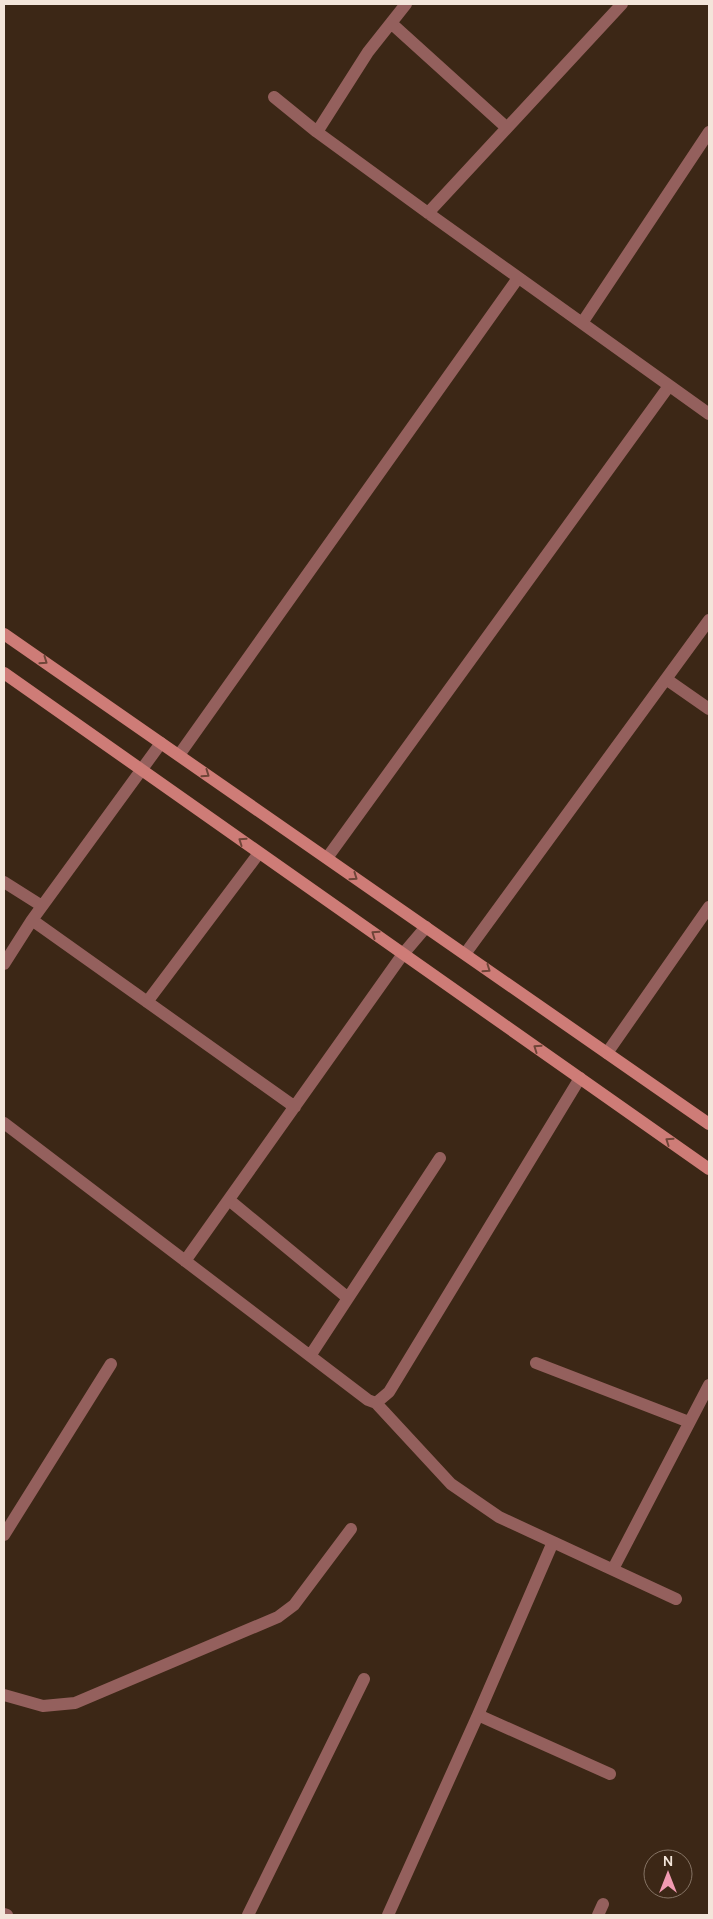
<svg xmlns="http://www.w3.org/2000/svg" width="713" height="1919" font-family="Manrope,sans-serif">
<rect width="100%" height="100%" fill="#3c2716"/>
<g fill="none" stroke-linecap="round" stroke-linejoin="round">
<path stroke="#94605d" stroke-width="12" d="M4,1535L111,1364
M4,1695L43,1706L75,1703L278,1617L294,1605L351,1529
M4,1914L7,1915
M248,1915L364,1679"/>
<path stroke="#94605d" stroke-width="12" d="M391,23L507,128
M274,97L317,132L428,213L709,414
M317,132L368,52L406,4
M428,213L622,4
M582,323L709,132
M666,679L709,709
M179,755L518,278
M327,858L669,386
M4,882L42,906
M32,920L295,1107
M465,954L709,620
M4,964L32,920L161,743
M147,1002L259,853
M607,1053L709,907
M4,1123L368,1400L376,1403L389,1392L580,1078
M229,1200L348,1298
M185,1261L403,954L426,927
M310,1356L440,1158
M536,1363L689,1422
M376,1403L451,1484L499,1517L676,1599
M613,1569L709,1385
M478,1715L610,1774
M388,1915L478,1715L553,1542
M598,1915L603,1904"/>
<path stroke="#ce7c77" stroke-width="12" d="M4,634L709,1124
M4,673L709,1169"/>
</g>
<defs><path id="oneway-chevron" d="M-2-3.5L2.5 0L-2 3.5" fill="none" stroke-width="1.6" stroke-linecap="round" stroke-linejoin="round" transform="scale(1.25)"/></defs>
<g stroke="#6f4538">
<use href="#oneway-chevron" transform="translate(44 661) rotate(35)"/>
<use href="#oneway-chevron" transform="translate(206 774) rotate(35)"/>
<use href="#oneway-chevron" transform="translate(242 841) rotate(-145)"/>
<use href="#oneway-chevron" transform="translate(354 877) rotate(35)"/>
<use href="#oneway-chevron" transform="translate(375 934) rotate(-145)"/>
<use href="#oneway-chevron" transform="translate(487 969) rotate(35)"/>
<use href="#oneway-chevron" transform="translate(537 1048) rotate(-145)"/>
<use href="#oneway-chevron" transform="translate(669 1141) rotate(-145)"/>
</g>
<rect width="713" height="1919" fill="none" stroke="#f3e5da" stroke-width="10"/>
<g transform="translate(668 1874)"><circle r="24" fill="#3c2716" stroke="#857364"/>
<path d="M0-4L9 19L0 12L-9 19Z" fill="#f19ab1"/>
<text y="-8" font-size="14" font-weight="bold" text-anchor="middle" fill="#f3e5da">N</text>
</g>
</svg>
